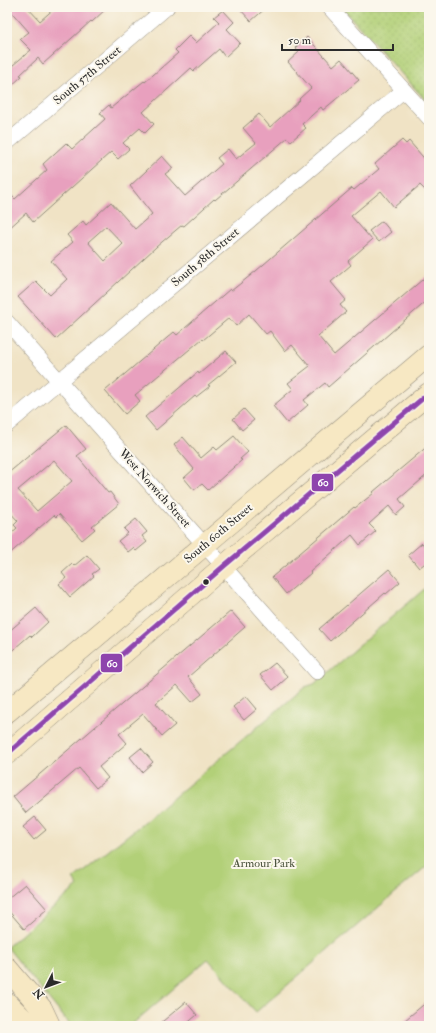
<svg xmlns="http://www.w3.org/2000/svg" width="436" height="1033" font-family="'IM FELL Double Pica',serif">
<defs>
<pattern id="grass-dots" width="8" height="8" patternUnits="userSpaceOnUse"><rect width="8" height="8" fill="#b2d078"/><path d="M2 2h.1M6 6h.1" fill="none" stroke="#99b368" stroke-width="1.8" stroke-linecap="round"/></pattern>
</defs>
<rect width="100%" height="100%" fill="#fbf7ec"/>
<filter id="ink" filterUnits="userSpaceOnUse"><feTurbulence type="fractalNoise" baseFrequency=".025" numOctaves="2"/><feDisplacementMap in="SourceGraphic" scale="8" xChannelSelector="R" yChannelSelector="G"/><feConvolveMatrix kernelMatrix="1 2 1 2 8 2 1 2 1" color-interpolation-filters="sRGB"/></filter>
<filter id="wash" filterUnits="userSpaceOnUse"><feTurbulence type="fractalNoise" baseFrequency=".012" numOctaves="4" result="noise"/><feDisplacementMap in="SourceGraphic" scale="16" xChannelSelector="R" yChannelSelector="G"/><feGaussianBlur stdDeviation="0.9" result="paint"/><feColorMatrix in="noise" values="0 0 0 0 0 0 0 0 0 0 0 0 0 0 0 0 0 1.4 0 .05"/><feComposite in="paint" operator="in"/></filter>
<g filter="url(#wash)">
<rect width="100%" height="100%" fill="#f0e3c5"/>
<path fill="url(#grass-dots)" stroke="#6e7e52" d="M341,7H429V104Z"/>
<path fill="#b2d078" stroke="#6e7e52" d="M429,585V864L256,1012L208,959L130,1026H71L7,947L78,886L73,879L148,819L305,687L314,684Z"/>
<g id="blocks">
<path fill="#e8a0be" fill-rule="evenodd" d="M7,7H27L40,21L56,7H108L92,22L91,21L43,64L38,58L20,75L22,76L7,90V70L31,50L20,39L29,32Z
M238,7H267L251,21Z
M223,10L234,22L227,29L240,43L225,57L219,49L194,71L191,68L143,112L154,124L145,133L140,128L123,143L129,149L118,159L111,152L33,222L26,213L7,230V191L15,199L47,170L43,164L66,143L72,149L105,119L100,113L109,105L111,108L144,81L145,82L178,53L175,50L189,36L196,43L219,22L214,17Z
M307,37L333,66L341,59L359,80L323,110L321,107L302,124L306,128L291,141L287,138L215,200L214,199L184,226L182,225L156,247L56,339L18,297L36,281L50,295L67,279L51,261L73,242L67,235L83,221L86,225L111,202L135,229L152,214L130,186L162,156L173,168L165,174L185,196L222,164L217,158L228,149L236,159L256,143L243,128L259,114L270,127L300,100L299,99L311,88L288,62L299,52L295,48ZM106,226L123,244L105,261L88,242Z
M402,140L406,144L409,141L429,164V194L420,185L394,207L381,191L351,216L372,240L348,261L351,265L331,282L346,300L340,305L346,312L318,336L334,355L429,274V299L328,387L325,383L304,400L308,405L287,423L273,406L293,389L288,383L310,366L292,345L285,351L270,331L266,334L249,314L236,326L229,318L203,340L202,339L135,395L140,401L125,414L105,391L174,332L177,335L230,289L231,291L256,271L352,188L354,190L379,169L375,164Z
M382,221L391,232L379,242L369,231Z
M226,351L236,362L208,385L210,386L196,397L195,396L156,430L145,417L198,372L199,374Z
M244,409L254,420L242,430L233,419Z
M66,425L86,449L77,456L108,493L110,492L119,504L92,526L95,529L82,540L59,514L56,517L54,515L7,556V537L17,528L14,525L18,521L7,509V474ZM54,460L72,481L37,511L18,490Z
M234,436L248,452L240,459L242,460L208,490L202,484L194,490L184,478L194,469L174,445L183,437L201,458L214,447L217,450Z
M429,445V473L399,499L405,507L396,515L389,506L369,524L376,531L360,545L352,535L310,572L311,573L286,594L272,577L354,507L355,508L374,493L373,492Z
M136,519L147,532L142,536L147,542L136,551L133,548L128,552L118,541L128,533L124,529Z
M422,543L429,551V560L419,568L408,555Z
M87,555L99,569L92,574L94,576L70,597L59,584L66,578L62,573L72,564L74,566Z
M389,569L400,582L386,594L385,593L330,641L319,629Z
M36,608L48,622L32,637L30,635L7,655V633Z
M231,611L245,627L188,677L202,694L192,702L177,685L156,703L175,725L162,736L143,714L119,734L127,743L99,767L108,778L96,788L79,768L26,813L13,797Z
M275,663L288,677L273,690L260,675Z
M246,696L257,709L244,720L233,707Z
M141,748L153,762L142,772L130,757Z
M35,817L46,830L34,840L23,827Z
M25,884L47,909L24,929L7,909V899Z
M429,1000V1026H398Z
M186,1002L197,1015L184,1026H157Z"/>
</g>
</g>
<g filter="url(#ink)">
<use href="#blocks" fill-opacity="0" stroke="#8e8778" stroke-width="1"/>
<g fill="none" stroke-linecap="round" stroke-linejoin="round">
<g stroke="#8e8778" stroke-width="16">
<path id="street" d="M329,7L429,118
M7,143L167,7
M7,322L317,672
M7,425L404,90"/>
</g>
<g stroke="#8e8778" stroke-width="22">
<path id="secondary" d="M7,712L429,355
M7,754L224,566L429,393
M7,968L42,1009L50,1026
M7,1003L26,1022L32,1026"/>
</g>
<use href="#street" stroke="#fff" stroke-width="15"/>
<use href="#secondary" stroke="#f7e8c3" stroke-width="21"/>
<g stroke="#fbf7ec" stroke-width="8">
<path id="bus-1" d="M7,754L224,566L429,393"/>
</g>
<use href="#bus-1" stroke="#8e44ad" stroke-width="5"/>
</g>
</g>
<circle fill="#2b2b2b" stroke="#fbf7ec" stroke-width="1.5" cx="206" cy="582" r="3.5"/>
<g text-anchor="middle" stroke-width="4" stroke-linejoin="round" paint-order="stroke">
<g font-size="12" fill="#2b2b2b" stroke="#fbf7ec">
<text transform="translate(87 75) rotate(-40)" y="4">South 57th Street</text>
<text transform="translate(205 257) rotate(-40)" y="4">South 58th Street</text>
<text transform="translate(155 488) rotate(48)" y="4">West Norwich Street</text>
<text transform="translate(218 533) rotate(-40)" y="4">South 60th Street</text>
</g>
<g font-size="12" fill="#4d543e" stroke="#fbf7ec">
<text x="264" y="867">Armour Park</text>
</g>
</g>
<g stroke="#fbf7ec" stroke-width="1.5">
<rect x="311" y="473" width="23" height="19" rx="4" fill="#8e44ad"/>
<rect x="100" y="653" width="23" height="20" rx="4" fill="#8e44ad"/>
</g>
<g font-size="11" text-anchor="middle" font-weight="bold" fill="#fff">
<text x="323" y="486">60</text>
<text x="112" y="667">60</text>
</g>
<rect width="436" height="1033" fill="none" stroke="#fbf7ec" stroke-width="24"/>
<g transform="translate(46 987) rotate(228)" stroke="#fbf7ec" stroke-width="3" paint-order="stroke">
<path d="M0-3L7 15L0 10L-7 15Z" fill="#2b2b2b"/>
<text y="-6" font-size="11" font-weight="bold" text-anchor="middle" fill="#2b2b2b">N</text>
</g>
<path d="M282 44v6h111v-6" fill="none" stroke="#2b2b2b" stroke-width="2"/>
<text x="288" y="44" font-size="12" fill="#2b2b2b" stroke="#fbf7ec" stroke-width="3" paint-order="stroke">50 m</text>
</svg>
